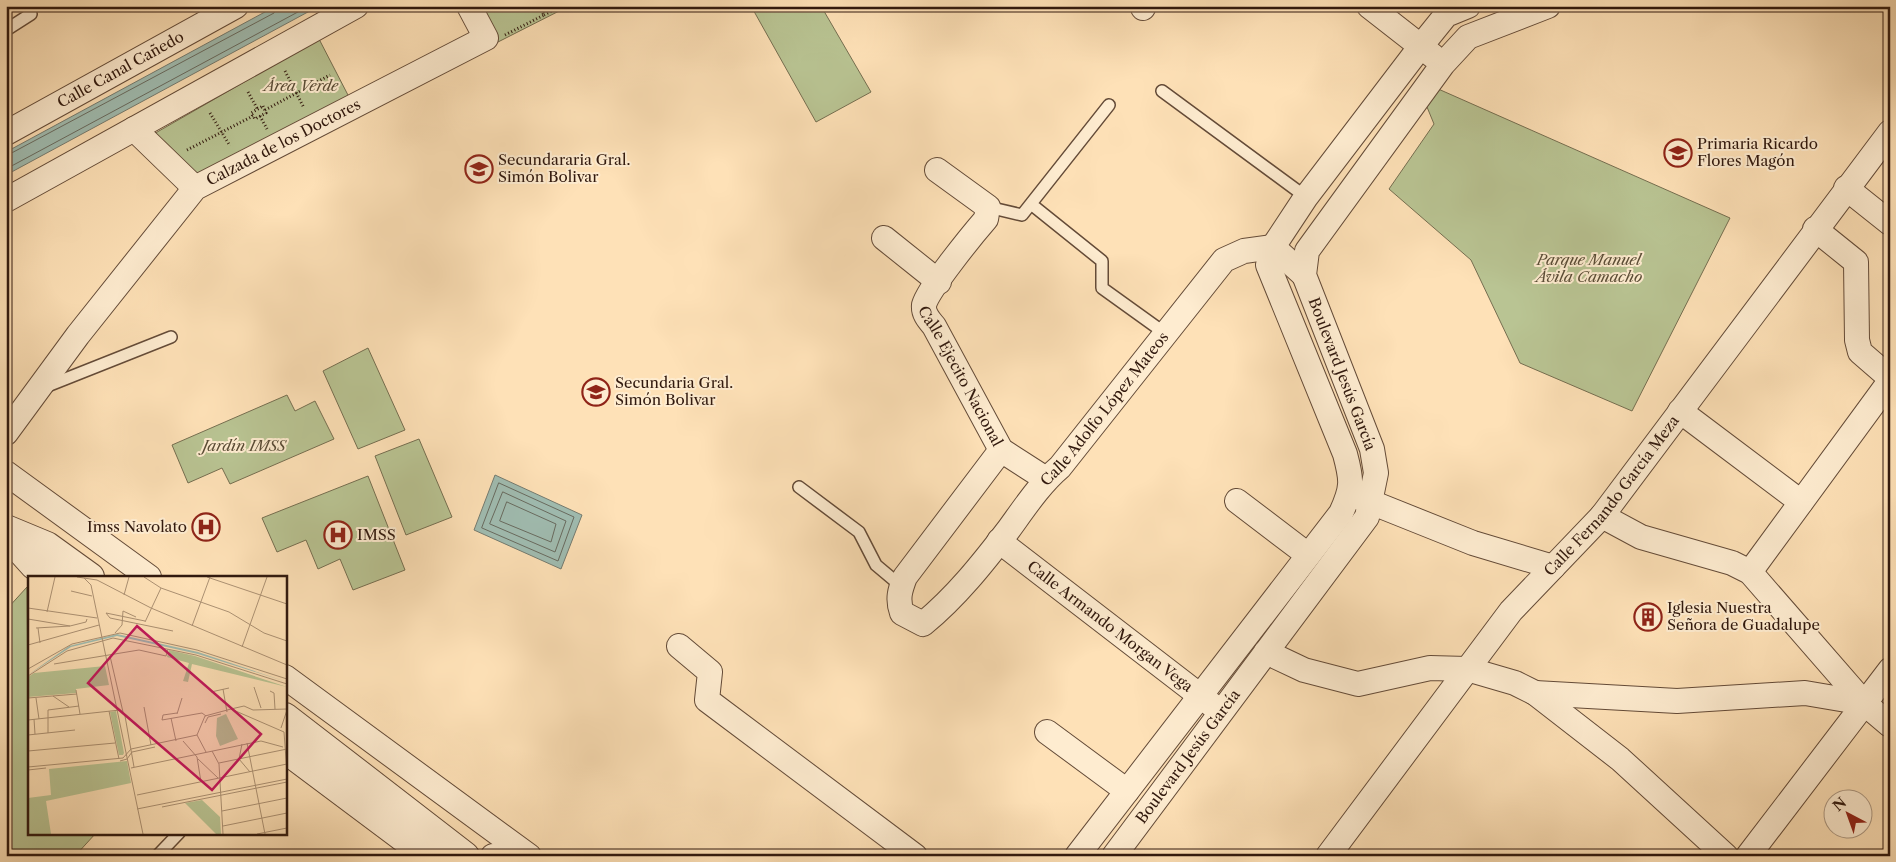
<svg xmlns="http://www.w3.org/2000/svg" width="1896" height="862" font-family="'Libre Caslon Text',serif">
<rect width="100%" height="100%" fill="#fee1b7"/>
<filter id="stains"><feTurbulence type="fractalNoise" baseFrequency=".004" numOctaves="4"/><feColorMatrix values="0 0 0 0 .2 0 0 0 0 .09 0 0 0 0 .02 0 0 0 .5 -.17"/></filter>
<radialGradient id="worn" r=".72"><stop offset=".6" stop-color="#630" stop-opacity="0"/><stop offset="1" stop-color="#630" stop-opacity=".3"/></radialGradient>
<path fill="#b9c493" stroke="#756e50" d="M479,6H569L498,42Z
M751,6H821L871,92L816,122Z
M319,39L349,97L201,173H194L152,135Z
M1436,88L1730,218L1632,411L1520,363L1471,260L1389,189L1434,124L1427,107Z
M368,348L405,430L358,449L323,371Z
M287,395L295,411L315,401L334,439L230,484L222,468L188,483L172,445Z
M419,439L452,517L406,535L375,456Z
M368,476L405,570L353,590L340,559L318,569L306,540L277,552L262,518Z
M27,587L29,833H96L75,856H6V610Z"/>
<path fill="#a0bdb2" stroke="#747b70" d="M276,6H319L6,175V152Z
M495,475L582,515L561,569L474,530Z"/>
<g fill="none" stroke-linecap="round" stroke-linejoin="round">
<path stroke="#686b60" stroke-width="1" d="M6,156L274,13L277,6
M6,169L309,6
M499,483L574,517L558,561L482,528Z
M503,492L566,521L555,552L490,524Z
M507,502L556,524L551,542L500,521Z"/>
<g stroke="#644b38" stroke-width="14">
<path id="service" d="M6,30L31,14
M1162,91L1306,197
M1031,204L1102,261V288L1166,334
M988,207L1022,215L1109,105
M45,387L171,337
M799,487L859,532L876,565L901,586
M157,856L179,833"/>
</g>
<g stroke="#644b38" stroke-width="26">
<g id="minor">
<path d="M1369,6L1433,56"/>
<path d="M1143,8L1144,6"/>
<path d="M134,129L195,188"/>
<path id="s1" d="M6,133L236,6"/>
<path id="s2" d="M937,170L988,207L986,219C973,234 928,289 924,305C923,314 929,320 934,326L1001,450L1046,479"/>
<path d="M1846,188L1890,223"/>
<path d="M6,200L356,6"/>
<path d="M1815,229L1856,262L1857,340L1860,352L1890,378"/>
<path d="M884,238L939,282"/>
<path d="M1680,411L1801,502"/>
<path id="s3" d="M6,433L78,335L195,188L486,38L469,6"/>
<path id="s4" d="M1001,450L905,577C900,590 897,599 902,613L923,624C956,597 983,563 1009,529C1025,507 1040,484 1060,467L1224,260L1244,251L1273,247L1304,275"/>
<path d="M6,473L149,577"/>
<path d="M1358,497L1473,543L1553,567"/>
<path d="M1237,501L1308,555"/>
<path d="M1602,516L1641,537L1732,563L1750,572L1864,703L1890,725"/>
<path id="s5" d="M999,541L1212,705"/>
<path d="M1750,572L1890,381"/>
<path d="M679,646L710,672L707,700L915,856"/>
<path d="M1266,652L1304,670L1358,684L1430,668L1467,669L1515,683L1535,693L1620,759L1726,856"/>
<path d="M285,677L529,856"/>
<path d="M1535,693L1677,701L1805,693L1864,703"/>
<path d="M1047,732L1127,791"/>
<path d="M493,856H524"/>
<path d="M1077,856L1341,513C1353,487 1352,480 1345,454L1268,265L1273,247L1306,197L1421,46L1446,15L1468,6"/>
<path id="s6" d="M1114,856L1367,517L1376,473L1372,449L1304,275L1307,251L1443,64L1468,37L1548,6"/>
<path id="s7" d="M1328,856L1511,611L1602,516L1890,132"/>
<path d="M1748,856L1890,670"/>
</g>
</g>
<g stroke="#644b38" stroke-width="30">
<path id="tertiary" d="M6,529L47,546L90,577
M6,534L34,565L51,577
M285,717L465,856
M285,749L428,856"/>
</g>
<path stroke="#31190e" stroke-width="3" stroke-dasharray="1 2.5" stroke-linecap="butt" d="M544,15L562,6
M505,35L544,15L540,6
M285,71L304,108
M248,92L258,110
M263,106L266,113L255,119L251,113Z
M265,110L330,75
M210,113L230,146
M260,116L267,129
M187,150L253,116"/>
<use href="#service" stroke="#feecd0" stroke-width="11"/>
<use href="#minor" stroke="#feecd0" stroke-width="24"/>
<use href="#tertiary" stroke="#feecd0" stroke-width="28"/>
</g>
<defs>
<g id="school-ring" transform="scale(1.4375)"><circle r="9.5" fill="#feecd0" stroke="#8f2418" stroke-width="1.5"/><path d="M0-5L7-2L0 1L-7-2ZM-4 1L0 2.5L4 1V4Q0 6-4 4Z" fill="#8f2418"/></g>
<g id="hospital-ring" transform="scale(1.4375)"><circle r="9.5" fill="#feecd0" stroke="#8f2418" stroke-width="1.5"/><path d="M-5-5h3v3.5h4V-5h3V5h-3V1.5h-4V5h-3Z" fill="#8f2418"/></g>
<g id="building-ring" transform="scale(1.4375)"><circle r="9.5" fill="#feecd0" stroke="#8f2418" stroke-width="1.5"/><path d="M-4-6H4V6H1V3H-1V6H-4ZM-2.5-4.3h1.7v1.8h-1.7ZM.8-4.3h1.7v1.8H.8ZM-2.5-1h1.7V.8h-1.7ZM.8-1h1.7V.8H.8Z" fill="#8f2418"/></g>
</defs>
<g fill-rule="evenodd">
<use href="#school-ring" x="1678" y="153"/>
<use href="#school-ring" x="479" y="169"/>
<use href="#school-ring" x="596" y="392"/>
<use href="#hospital-ring" x="206" y="527"/>
<use href="#hospital-ring" x="338" y="535"/>
<use href="#building-ring" x="1648" y="617"/>
</g>
<g text-anchor="middle" stroke-width="4" stroke-linejoin="round" paint-order="stroke">
<g font-size="15" fill="#31190e" stroke="#feecd0">
<text dy="5" stroke="none"><textPath href="#s1" startOffset="131">Calle Canal Cañedo</textPath></text>
<text dy="5" stroke="none"><textPath href="#s3" startOffset="409">Calzada de los Doctores</textPath></text>
<text transform="translate(1342 374) rotate(69)" y="5">Boulevard Jesús García</text>
<text dy="5" stroke="none"><textPath href="#s2" startOffset="262">Calle Ejecito Nacional</textPath></text>
<text dy="5" stroke="none"><textPath href="#s4" startOffset="502">Calle Adolfo López Mateos</textPath></text>
<text dy="5" stroke="none"><textPath href="#s7" startOffset="459">Calle Fernando García Meza</textPath></text>
<text dy="5" stroke="none"><textPath href="#s5" startOffset="140">Calle Armando Morgan Vega</textPath></text>
<text dy="5" stroke="none"><textPath href="#s6" startOffset="124">Boulevard Jesús García</textPath></text>
</g>
<g font-size="15" font-style="italic" fill="#5a4c36" stroke="#feecd0">
<text x="301" y="91">Área Verde</text>
<text x="1589" y="265">Parque Manuel<tspan x="1589" dy="17">Ávila Camacho</tspan></text>
<text x="244" y="451">Jardín IMSS</text>
</g>
<g font-size="15" fill="#31190e" stroke="#feecd0" text-anchor="start">
<text x="1697" y="149">Primaria Ricardo<tspan x="1697" dy="17">Flores Magón</tspan></text>
<text x="498" y="165">Secundararia Gral.<tspan x="498" dy="17">Simón Bolivar</tspan></text>
<text x="615" y="388">Secundaria Gral.<tspan x="615" dy="17">Simón Bolivar</tspan></text>
<text x="187" y="532" text-anchor="end">Imss Navolato</text>
<text x="357" y="540">IMSS</text>
<text x="1667" y="613">Iglesia Nuestra<tspan x="1667" dy="17">Señora de Guadalupe</tspan></text>
</g>
</g>
<g transform="translate(28 576)">
<rect width="259" height="259" fill="#fee1b7"/>
<path d="M141,74L167,80L259,111L164,88L160,106L155,105L161,87L139,81ZM77,90L81,109L48,113V117L0,121V101L6,97ZM88,135L96,177L95,179H91L82,136ZM198,138L210,163L192,170L188,160L189,142ZM99,185L103,207L18,225L23,258H0V222L23,219L21,193ZM174,224L192,241L193,258H188L157,227Z" fill="#b9c493"/>
<path d="M89,58L170,76L259,106L170,78L89,60L43,71L0,99L41,70Z" fill="#a0bdb2"/>
<path fill="none" stroke="#ac9173" stroke-width="1" d="M49,1L69,4L123,32L259,89M116,1L133,12L201,36L236,57L259,65M179,1L259,28M56,2L63,9L115,258M43,15L64,20M96,19L101,1M0,32L69,42M19,36L27,1M0,43L42,50L58,46L59,43M117,45L78,37L82,42L145,55M117,46L133,12M164,50L182,1M8,52L42,50M10,52L12,67M87,57L94,49L95,35L108,41M0,69L71,49M214,71L239,1M82,80L95,136M26,88L111,74L138,80L140,73M0,93L44,68L92,57L169,74L259,103M0,100L39,75L85,62L168,79L259,108M226,111L233,132M195,113L199,136M48,114L52,138M242,115L246,117L247,133M183,116L201,112M25,120L41,131M0,122L49,118M8,122L11,143M116,131L123,169M203,133L216,130L225,134L259,133M81,135L91,183M149,137L135,139L134,144L174,137L178,140M149,138L154,122M143,142L148,165M6,143L7,158M0,144L92,134L97,140L106,191M177,147L180,141L193,138M253,152L259,134M256,156L259,197M20,157V134L51,130M0,159L47,154M169,159L178,176M155,165L169,181L173,206M219,167L237,258M214,168L211,183L222,196M0,175L87,167M184,175L191,188L195,258M170,183L190,202M92,185L99,183L104,176L127,171M191,187L259,173M0,191L95,182L103,173L169,159L177,140L203,133L256,156M103,192L233,165L255,171M0,194L18,192M109,219L259,188M134,231L259,206M109,233L259,203M194,235L259,222M195,250L259,237M229,258L259,252"/>
<path fill="#c2185b" fill-opacity="0.15" stroke="#c2185b" stroke-width="2.5" d="M109,50L233,158L184,214L60,107Z"/>
<rect width="259" height="259" fill="none" stroke="#31190e" stroke-width="2.5"/>
</g>
<rect width="1896" height="862" fill="none" stroke="#fee1b7" stroke-width="25"/>
<rect x="8" y="8" width="1881" height="847" fill="none" stroke="#31190e" stroke-width="2.5"/>
<rect x="12" y="12" width="1871" height="837" fill="none" stroke="#31190e"/>
<g transform="translate(1848 814) rotate(319)"><circle r="24" fill="#feecd0" stroke="#ac9882"/>
<path d="M0-4L9 19L0 12L-9 19Z" fill="#8f2418"/>
<text y="-8" font-size="14" font-weight="bold" text-anchor="middle" fill="#31190e">N</text>
</g>
<rect width="100%" height="100%" filter="url(#stains)"/>
<rect width="100%" height="100%" fill="url(#worn)"/>
</svg>
